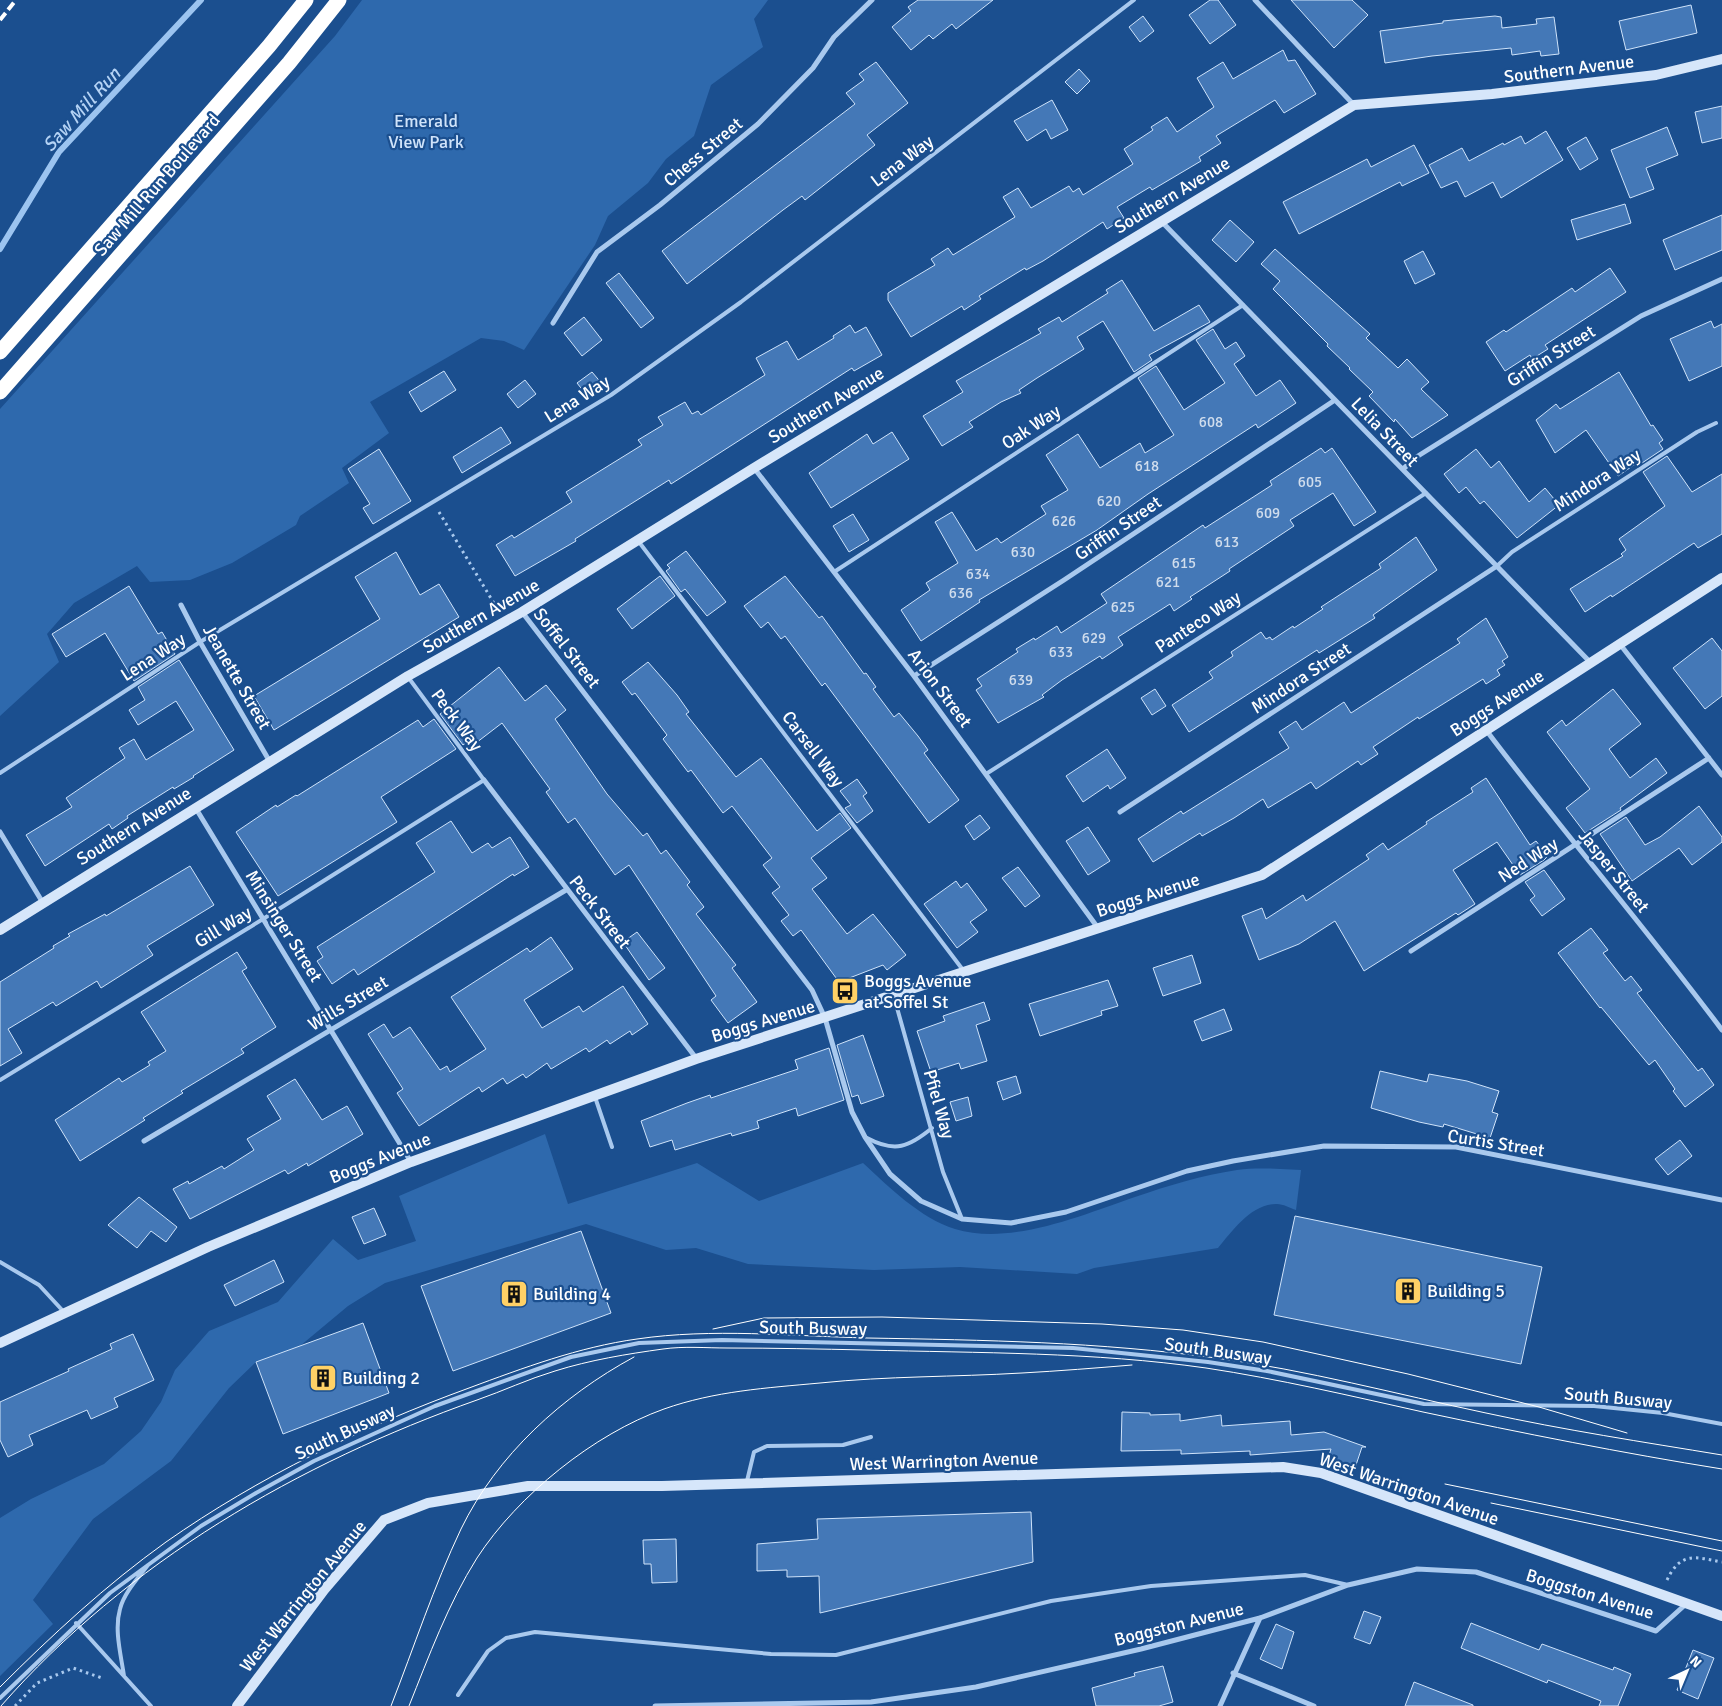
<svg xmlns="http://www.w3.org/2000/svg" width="1722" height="1706" font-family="Signika,sans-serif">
<rect width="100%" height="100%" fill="#1b4f8f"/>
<path fill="#2e69ad" d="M362,0H768L754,19L763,47L711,85L694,136L666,159L648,183L608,216L595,245L524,350L504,341L481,338L370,402L389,433L342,468L349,483L300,516L296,525L232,563L190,580L150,582L137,566L74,603L47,634L59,662L0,716V409L335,36Z
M545,1134L568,1204L697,1163L759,1201L863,1163C889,1187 920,1218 955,1229C1011,1246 1082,1215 1135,1197C1167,1186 1203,1175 1237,1170C1258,1167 1280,1169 1301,1170L1296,1210C1290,1208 1283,1204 1277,1204C1252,1203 1232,1231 1218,1248L1094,1268L1077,1274L960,1267L874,1270L748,1264L696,1248L666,1250L586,1224L385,1283L348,1306L300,1346L256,1362L229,1388L171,1461L93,1519L33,1600L53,1624L0,1676V1518L31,1499L104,1464L141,1431L161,1402L175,1370L209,1331L278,1302L333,1239L358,1260L416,1241L399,1196Z"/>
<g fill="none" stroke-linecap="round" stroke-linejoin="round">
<path stroke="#9cc4f0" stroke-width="6" d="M0,249L59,152L201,0"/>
</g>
<path fill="#4478b7" stroke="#cfe3fa" d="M918,0H993L956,29L952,24L933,39L929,35L911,50L892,27L911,11L908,7Z
M1210,0H1218L1236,25L1210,44L1189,15Z
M1291,0H1352L1368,15L1334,48Z
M1691,5L1697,33L1626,50L1619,21Z
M1143,16L1154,31L1140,42L1129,27Z
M1495,16L1501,17L1502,28L1537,24L1536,19L1554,17L1559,54L1541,56L1540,51L1512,55L1511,48L1432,56L1385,63L1380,31L1443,23V21Z
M1283,50L1288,61L1295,60L1316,94L1284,113L1275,100L1216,136L1221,143L1199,157L1201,161L1152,190L1150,187L1117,207L1124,218L1107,229L1103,222L1043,261L1026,270L1025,268L979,296L981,299L964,310L962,306L911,337L888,300V293L935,265L931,259L948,248L953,255L1015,217L1003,197L1018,188L1031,208L1069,186L1073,192L1079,188L1083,195L1133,164L1124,149L1153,130L1151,127L1167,117L1177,132L1214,107L1197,78L1223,62L1233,79Z
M876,62L908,103L867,135L875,145L805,200L802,196L783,210L687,284L662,251L855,104L846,93L864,80L859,74Z
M1079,69L1090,81L1077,94L1065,82Z
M1052,100L1068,130L1051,139L1046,129L1027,141L1014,121Z
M1722,106V138L1702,143L1695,112Z
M1667,127L1678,155L1646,168L1654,189L1630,198L1611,150Z
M1546,131L1563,160L1501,198L1493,182L1465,197L1457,181L1441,188L1429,165L1462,148L1469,161L1503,143L1504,145L1521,136L1525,144Z
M1586,137L1598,159L1580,170L1567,148Z
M1414,145L1429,173L1402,186L1400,182L1299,234L1283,202L1367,159L1371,167Z
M1625,204L1631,223L1577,240L1571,220Z
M1722,215V250L1675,270L1663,240Z
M1230,220L1254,242L1236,262L1212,240Z
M1275,249L1370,334L1366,338L1398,368L1407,359L1429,382L1421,389L1448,415L1412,438L1395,419L1394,422L1369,396L1373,392L1349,369L1350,368L1327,346L1328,344L1273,289L1280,281L1261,264Z
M1423,251L1435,274L1415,284L1404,261Z
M1610,268L1626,292L1545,345L1548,349L1532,359L1530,355L1505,371L1486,342L1504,330L1506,332L1572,288L1575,292Z
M619,273L654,318L641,328L606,283Z
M1122,280L1154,331L1199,305L1210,322L1149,355L1152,360L1134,372L1103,321L1077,337L1084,349L1037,378L1019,390L1021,393L1001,402L969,422L973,427L942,446L923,416L963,392L956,381L1041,333L1038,329L1059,317L1062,322L1108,293L1106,290Z
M584,317L602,340L582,356L564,333Z
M1711,321L1714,328L1722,324V366L1689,381L1670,339Z
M850,325L855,333L866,327L882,355L854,371L852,368L704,463L671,484L669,480L575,539L576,541L515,576L496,545L512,535L514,538L572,502L566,492L642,445L638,440L663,425L658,417L685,402L692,414L698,411L701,415L765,375L756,358L787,341L798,360L834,338L833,336Z
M1213,329L1225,349L1236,342L1245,356L1234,364L1256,396L1280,380L1296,403L1258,428L1256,424L1148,494L1097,530L979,600L980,602L921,641L901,610L930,590L926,583L958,563L935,522L952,512L976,551L997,538L1001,543L1046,514L1041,506L1068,490L1046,455L1078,434L1100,468L1140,443L1145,453L1174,435L1138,378L1156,366L1184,410L1225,383L1196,340Z
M444,371L456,390L421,412L409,392Z
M592,372L603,385L588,397L577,383Z
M1619,372L1651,426L1653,425L1663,440L1659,443L1663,449L1639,465L1637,463L1618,476L1586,430L1555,453L1536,420L1556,404L1560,409Z
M525,380L536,394L518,408L507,394Z
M501,427L511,443L462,473L453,457Z
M892,432L909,459L831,508L809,473L867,434L873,444Z
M1321,448L1325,453L1332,448L1376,512L1354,526L1333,493L1290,520L1294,526L1229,569L1230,571L1190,597L1192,599L1174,611L1170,604L1118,637L1123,645L1102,659L1100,656L1062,680L1042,695L1044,697L998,723L976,690L982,686L977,679L1018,652L1016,649L1034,638L1035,640L1057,626L1061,633L1107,603L1101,594L1203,525L1205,528L1272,485L1270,481Z
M379,449L411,501L373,524L363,508L370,504L348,469Z
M1476,449L1491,468L1499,461L1529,502L1545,488L1559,505L1517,538L1484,501L1480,504L1466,487L1459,493L1444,474Z
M1667,456L1692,492L1722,474V534L1698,548L1694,543L1612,597L1611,595L1585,612L1570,589L1623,556L1621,554L1626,550L1619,539L1665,506L1643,472Z
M853,514L869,540L849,552L833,526Z
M1416,537L1437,570L1373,615L1375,618L1319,653L1317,650L1189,732L1172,705L1213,678L1209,672L1233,656L1231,652L1261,632L1266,639L1270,637L1272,640L1293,626L1294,628L1323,609L1321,607L1381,568L1379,564Z
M686,551L726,602L707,616L685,589L681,592L666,571L670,568L667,565Z
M396,552L420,595L439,584L459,617L274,730L254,696L380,619L355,577Z
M660,576L675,596L632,629L617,609Z
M785,576L819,618L822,616L864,674L866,673L876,687L873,689L894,717L899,713L918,736L928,750L924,753L959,800L929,823L825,683L822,686L785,636L781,639L768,622L761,628L744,606Z
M129,586L158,634L162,632L175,654L134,681L105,633L66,657L52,634Z
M1486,618L1508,657L1502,661L1505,665L1497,670L1500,675L1486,684L1483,679L1419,719L1418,717L1373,747L1378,754L1361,765L1358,761L1316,789L1311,782L1268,808L1263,799L1234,818L1202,836L1200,833L1153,862L1138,839L1181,811L1183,814L1289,748L1279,732L1296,721L1302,730L1344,702L1351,713L1460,643L1457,639Z
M1712,638L1722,651V696L1705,709L1673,668Z
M179,660L234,750L193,776L194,777L174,789L173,787L127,816L128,818L112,829L109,824L45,866L26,835L72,807L66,798L125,758L119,748L134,739L146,760L194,730L176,701L138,725L129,710L145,700L138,687Z
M648,662L677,695L689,712L686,714L736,777L761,758L817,831L840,813L851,828L811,858L827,878L812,889L847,934L873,914L906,955L887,970L883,965L839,982L801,930L793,936L781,921L789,915L772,893L780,887L763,865L772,858L732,806L723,813L691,770L688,772L663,739L667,735L635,693L632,695L622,682Z
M499,667L525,701L546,685L566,710L555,719L607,794L643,836L647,833L661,854L666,850L690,882L687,885L704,907L696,914L736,965L732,968L757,1002L728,1023L711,1000L716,996L629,865L615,875L575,818L568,823L546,792L550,789L502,723L472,746L468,741L463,745L440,714Z
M1155,689L1166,706L1152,715L1141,698Z
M1613,689L1641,724L1609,749L1630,778L1656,758L1667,773L1620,808L1621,810L1585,833L1566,808L1590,789L1547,732L1562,720L1566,726Z
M434,719L456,749L381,797L397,822L278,896L236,832L276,805L277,807L296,795L297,796L418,720L423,727Z
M1107,749L1126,778L1110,789L1108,785L1083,802L1066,776Z
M1486,778L1530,845L1536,841L1548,856L1544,860L1520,875L1497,842L1453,870L1475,904L1458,915L1456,913L1364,971L1335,921L1299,944L1259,960L1242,916L1262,908L1266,919L1303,895L1306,901L1369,859L1366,855L1383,843L1388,850L1427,824L1426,822L1473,792L1471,788Z
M857,779L867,793L863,796L873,811L857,823L845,808L851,805L840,791Z
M1699,806L1722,837V842L1692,865L1679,848L1632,881L1600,834L1626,817L1645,845L1660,837Z
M980,815L990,828L974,840L965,826Z
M451,821L472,853L488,843L492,848L510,837L529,867L514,876L513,874L358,975L354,969L332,984L317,961L323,957L317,947L435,872L416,843Z
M1088,827L1110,861L1088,875L1066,841Z
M190,866L214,905L147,946L153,955L101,988L97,981L56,1006L53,1002L8,1029L22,1053L0,1066V982L54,948L53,946L70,936L68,934L105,914L106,916Z
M1018,867L1040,896L1025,907L1002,878Z
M1544,870L1565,899L1542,916L1530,900L1535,896L1525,882Z
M956,881L961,888L967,883L987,910L970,922L978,932L957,948L924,904Z
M1591,928L1608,950L1603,953L1625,981L1631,976L1642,990L1637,993L1698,1071L1702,1068L1714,1085L1685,1107L1673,1091L1675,1089L1655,1060L1649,1065L1601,1007L1600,1008L1558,953Z
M637,932L665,968L649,980L623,942Z
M551,937L573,969L524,1000L542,1028L579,1006L583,1012L623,986L648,1024L632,1035L630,1031L610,1044L607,1040L589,1052L586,1048L551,1069L547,1063L526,1078L523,1074L507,1084L503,1078L482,1092L479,1087L419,1126L397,1093L403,1089L368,1034L384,1024L393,1038L410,1027L440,1070L447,1066L450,1072L486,1049L451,997L527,948L530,952Z
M237,952L247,968L242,971L276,1027L241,1049L244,1053L181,1091L183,1093L143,1118L145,1120L80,1161L55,1120L119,1078L122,1082L150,1065L148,1062L166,1051L141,1012Z
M1192,955L1201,983L1163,996L1153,968Z
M1108,980L1118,1006L1101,1011L1102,1015L1040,1036L1029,1004Z
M984,1002L990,1020L976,1025L987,1061L961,1069L959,1063L931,1072L917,1031L945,1021L943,1016Z
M1224,1009L1232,1030L1202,1041L1194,1021Z
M863,1035L884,1096L861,1104L858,1095L852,1097L837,1045Z
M829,1048L844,1100L798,1116L796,1108L757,1121L759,1128L732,1136L731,1133L675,1150L672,1140L650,1147L641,1121L687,1103L710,1095L711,1098L798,1069L795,1060Z
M1380,1071L1427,1082L1429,1074L1467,1081L1499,1091L1492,1112L1498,1114L1490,1138L1444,1124L1443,1127L1419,1122L1371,1108Z
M1016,1076L1021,1093L1003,1100L997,1082Z
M295,1079L322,1120L347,1106L363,1134L308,1166L307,1163L288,1174L285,1170L190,1219L173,1189L188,1181L189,1184L222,1166L224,1169L254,1150L247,1139L281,1119L267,1096Z
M968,1097L972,1116L956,1121L950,1102Z
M1680,1140L1692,1156L1668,1175L1655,1159Z
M139,1197L177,1227L166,1242L151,1231L137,1248L108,1225Z
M374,1208L386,1235L364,1244L352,1217Z
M1295,1216L1542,1267L1521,1364L1274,1315Z
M581,1231L611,1313L453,1371L421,1286Z
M274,1260L284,1282L235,1306L224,1285Z
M363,1323L389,1393L283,1434L256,1362Z
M133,1334L154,1380L114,1398L118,1407L91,1419L87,1410L29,1435L33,1445L8,1457L0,1440V1402L69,1371L68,1369L112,1349L110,1344Z
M1122,1412L1150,1413V1415L1180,1414V1421L1221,1415L1222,1426L1290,1421L1291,1435L1324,1432L1366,1447H1362L1354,1471L1327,1462L1331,1449L1250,1455V1451L1181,1454V1450L1121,1451Z
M1031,1512L1033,1562L820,1613L819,1576L787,1577V1570L757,1571V1544L818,1539L817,1519Z
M676,1539L677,1582L652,1583L651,1564H644L643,1540Z
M1364,1611L1381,1617L1370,1644L1354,1638Z
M1471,1623L1539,1650L1542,1644L1613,1670L1614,1667L1631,1674L1618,1706H1599L1601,1701L1548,1680L1547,1683L1461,1648Z
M1276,1624L1294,1632L1282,1669L1260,1659Z
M1693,1650L1714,1658L1698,1699L1677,1690Z
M1163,1666L1173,1702L1159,1706H1096L1092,1688L1135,1676L1134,1673Z
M1414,1682L1473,1705V1706H1405Z"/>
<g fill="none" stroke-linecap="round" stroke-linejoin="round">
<path stroke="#a9c9ee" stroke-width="3" stroke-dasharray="2.5 4" stroke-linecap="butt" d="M439,512L495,605L500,607
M1667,1580C1681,1551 1695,1557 1722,1562
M15,1706L37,1683L73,1668L102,1678"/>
<path stroke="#a9c9ee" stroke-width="4" d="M639,542L963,970
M1497,566L1512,552L1697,432L1716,423
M834,572L1243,305
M0,773L200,642L611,395L741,302L1134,0
M986,774L1426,493
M894,997L943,1172L962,1219
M0,1080L263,919L484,780L408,677
M595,1097L612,1147
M867,1138C895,1153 909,1147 932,1128
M0,1262L39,1285L63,1311
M747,1481L754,1452L767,1446L843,1445L871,1437
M76,1623L151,1706
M124,1676C121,1655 114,1630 120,1609C124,1593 138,1578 148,1565
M458,1695L488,1651L506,1638L535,1632L771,1654L836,1655L1051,1601L1151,1586L1305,1575L1348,1585
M0,1698L110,1593L201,1526L256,1493L314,1461L435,1406L571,1357L639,1343L722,1340L1073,1348L1208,1362L1267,1371L1424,1404L1594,1406L1663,1413L1722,1424"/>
<path stroke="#a9c9ee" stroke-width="5" d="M1255,0L1354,105
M1161,221L1590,662
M553,323L597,252L660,205L758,124L813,68L834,37L872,0
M754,468L914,676L1098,928
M1403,469L1418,456L1641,316L1722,279
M181,605L200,642L270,762
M522,612L812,990L825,1018L852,1112L865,1137L890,1174L921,1201L962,1219L1011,1223L1066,1212L1187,1171L1233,1161L1324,1146L1456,1147L1722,1200
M1619,643L1722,775
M914,676L1064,580L1335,400
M1486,730C1563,832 1646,928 1722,1030
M484,780L696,1058
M195,807L411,1162
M1120,812L1497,566
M0,832L43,903
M1411,951L1709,758
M144,1141L566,890
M1233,1673L1314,1706
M655,1706L871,1702L976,1687L1141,1649L1260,1618L1348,1585L1417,1569L1476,1572L1656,1631L1686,1604
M1220,1706L1260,1618"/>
<path stroke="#d6e6fa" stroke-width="10" d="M0,930L408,676L522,612L754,468L1354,105L1492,94L1656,75L1722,59
M0,1343L208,1247L411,1162L696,1059L1262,875L1722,578
M237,1706L324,1590L384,1520L428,1503L528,1486H662L1283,1467L1321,1473L1722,1616"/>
<path stroke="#fff" stroke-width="15" d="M0,352L269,46L306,0
M0,392L289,63L339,0"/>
<path stroke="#fff" stroke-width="1" d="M713,1329L764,1318L882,1317L1102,1324L1183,1330L1263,1342L1408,1374L1539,1407L1627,1433
M1445,1484L1722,1541
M1491,1503L1722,1551
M0,1687C52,1635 106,1585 166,1542C259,1477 362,1427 469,1388C523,1368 579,1347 637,1339C712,1328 791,1336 867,1338C984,1340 1100,1342 1216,1358C1307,1370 1396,1394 1486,1413C1564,1430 1643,1442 1722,1455
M1,1706C127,1562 299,1463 477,1400C503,1391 528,1379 555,1371C590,1360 627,1354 663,1349C684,1346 706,1348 727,1348C774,1348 820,1349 866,1350C979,1353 1094,1352 1206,1368C1279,1379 1351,1396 1423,1412C1522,1433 1622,1453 1722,1469
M391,1706C414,1647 434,1586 461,1529C497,1455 562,1396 634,1357
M409,1706C429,1656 448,1604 477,1558C518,1495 594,1434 664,1409C715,1391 766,1388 820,1383C887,1376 955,1377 1022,1373C1059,1371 1096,1368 1132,1365"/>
<path stroke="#fff" stroke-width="4" stroke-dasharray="9 4" stroke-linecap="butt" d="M0,20L16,0"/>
</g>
<defs>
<g id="bus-square" transform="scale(1.4375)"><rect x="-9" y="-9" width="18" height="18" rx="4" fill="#ffd166" stroke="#1b4f8f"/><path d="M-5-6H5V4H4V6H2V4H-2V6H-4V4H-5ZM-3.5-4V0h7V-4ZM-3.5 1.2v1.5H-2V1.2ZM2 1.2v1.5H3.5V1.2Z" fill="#111"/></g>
<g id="building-square" transform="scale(1.4375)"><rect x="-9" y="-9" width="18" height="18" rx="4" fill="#ffd166" stroke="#1b4f8f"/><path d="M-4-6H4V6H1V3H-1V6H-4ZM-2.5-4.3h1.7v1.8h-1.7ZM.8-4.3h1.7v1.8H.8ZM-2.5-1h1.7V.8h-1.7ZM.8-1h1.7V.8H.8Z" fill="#111"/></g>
</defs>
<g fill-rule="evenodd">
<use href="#bus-square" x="845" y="991"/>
<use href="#building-square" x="1408" y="1291"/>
<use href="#building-square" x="514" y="1294"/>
<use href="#building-square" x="323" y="1378"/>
</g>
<g text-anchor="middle" stroke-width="4.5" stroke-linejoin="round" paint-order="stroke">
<g font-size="15" fill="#d0dded">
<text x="1211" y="427">608</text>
<text x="1147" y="471">618</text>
<text x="1310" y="487">605</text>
<text x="1109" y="506">620</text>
<text x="1268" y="518">609</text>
<text x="1064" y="526">626</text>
<text x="1227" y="547">613</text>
<text x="1023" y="557">630</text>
<text x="1184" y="568">615</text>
<text x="978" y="579">634</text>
<text x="1168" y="587">621</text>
<text x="961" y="598">636</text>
<text x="1123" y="612">625</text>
<text x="1094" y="643">629</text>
<text x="1061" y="657">633</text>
<text x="1021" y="685">639</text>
</g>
<g font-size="18" fill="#fff" stroke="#1b4f8f">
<text transform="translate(1569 69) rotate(-7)" y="6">Southern Avenue</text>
<text transform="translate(703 152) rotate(-40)" y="6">Chess Street</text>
<text transform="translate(902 161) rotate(-37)" y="6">Lena Way</text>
<text transform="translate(157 185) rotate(-49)" y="6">Saw Mill Run Boulevard</text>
<text transform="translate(1172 195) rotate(-31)" y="6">Southern Avenue</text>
<text transform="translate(1551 356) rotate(-32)" y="6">Griffin Street</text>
<text transform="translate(577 399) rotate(-32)" y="6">Lena Way</text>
<text transform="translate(826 405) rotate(-31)" y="6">Southern Avenue</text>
<text transform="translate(1031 427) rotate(-33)" y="6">Oak Way</text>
<text transform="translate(1385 432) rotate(46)" y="6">Lelia Street</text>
<text transform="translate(1597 480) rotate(-33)" y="6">Mindora Way</text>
<text transform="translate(1118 528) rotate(-34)" y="6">Griffin Street</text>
<text transform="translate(481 616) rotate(-30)" y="6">Southern Avenue</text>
<text transform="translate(1198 622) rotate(-33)" y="6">Panteco Way</text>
<text transform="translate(567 648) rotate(52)" y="6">Soffel Street</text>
<text transform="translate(153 657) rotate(-33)" y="6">Lena Way</text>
<text transform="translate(237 677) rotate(60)" y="6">Jeanette Street</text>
<text transform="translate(1301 678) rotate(-33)" y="6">Mindora Street</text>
<text transform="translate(940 688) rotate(53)" y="6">Arion Street</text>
<text transform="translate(1497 703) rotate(-33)" y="6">Boggs Avenue</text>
<text transform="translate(457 720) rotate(53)" y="6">Peck Way</text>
<text transform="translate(813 749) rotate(53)" y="6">Carsell Way</text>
<text transform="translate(134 826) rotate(-32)" y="6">Southern Avenue</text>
<text transform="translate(1528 860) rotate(-33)" y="6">Ned Way</text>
<text transform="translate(1614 871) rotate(51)" y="6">Jasper Street</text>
<text transform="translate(1148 895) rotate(-18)" y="6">Boggs Avenue</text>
<text transform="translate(600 912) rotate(52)" y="6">Peck Street</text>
<text transform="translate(284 926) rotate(58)" y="6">Minsinger Street</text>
<text transform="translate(223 927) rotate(-31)" y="6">Gill Way</text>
<text transform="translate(348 1003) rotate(-31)" y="6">Wills Street</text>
<text transform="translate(763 1021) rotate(-17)" y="6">Boggs Avenue</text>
<text transform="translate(939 1104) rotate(74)" y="6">Pfiel Way</text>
<text transform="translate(1496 1143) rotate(9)" y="6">Curtis Street</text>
<text transform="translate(380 1158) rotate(-22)" y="6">Boggs Avenue</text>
<text transform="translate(813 1328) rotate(1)" y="6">South Busway</text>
<text transform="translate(1218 1351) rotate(8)" y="6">South Busway</text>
<text transform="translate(1618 1398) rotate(5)" y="6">South Busway</text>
<text transform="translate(345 1432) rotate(-25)" y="6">South Busway</text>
<text transform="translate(944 1461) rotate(-2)" y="6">West Warrington Avenue</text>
<text transform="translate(1409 1489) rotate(19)" y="6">West Warrington Avenue</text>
<text transform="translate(1590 1594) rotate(17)" y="6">Boggston Avenue</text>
<text transform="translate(303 1596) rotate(-51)" y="6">West Warrington Avenue</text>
<text transform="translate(1179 1624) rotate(-14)" y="6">Boggston Avenue</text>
</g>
<g font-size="18" fill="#cfe3fa" stroke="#1b4f8f">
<text x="426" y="127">Emerald<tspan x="426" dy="21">View Park</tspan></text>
</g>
<g font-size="18" fill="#fff" stroke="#1b4f8f" text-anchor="start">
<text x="864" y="987">Boggs Avenue<tspan x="864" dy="21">at Soffel St</tspan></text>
<text x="1427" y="1297">Building 5</text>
<text x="533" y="1300">Building 4</text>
<text x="342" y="1384">Building 2</text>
</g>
<g font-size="19" font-style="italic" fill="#b5d3f5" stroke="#1b4f8f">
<text transform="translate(81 109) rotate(-48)" y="7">Saw Mill Run</text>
</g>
</g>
<g transform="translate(1687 1671) rotate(44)" stroke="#1b4f8f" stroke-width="4" paint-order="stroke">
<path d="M0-4L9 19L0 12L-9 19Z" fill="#ffffff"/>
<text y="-8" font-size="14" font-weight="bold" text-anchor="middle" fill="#ffffff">N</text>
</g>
</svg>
